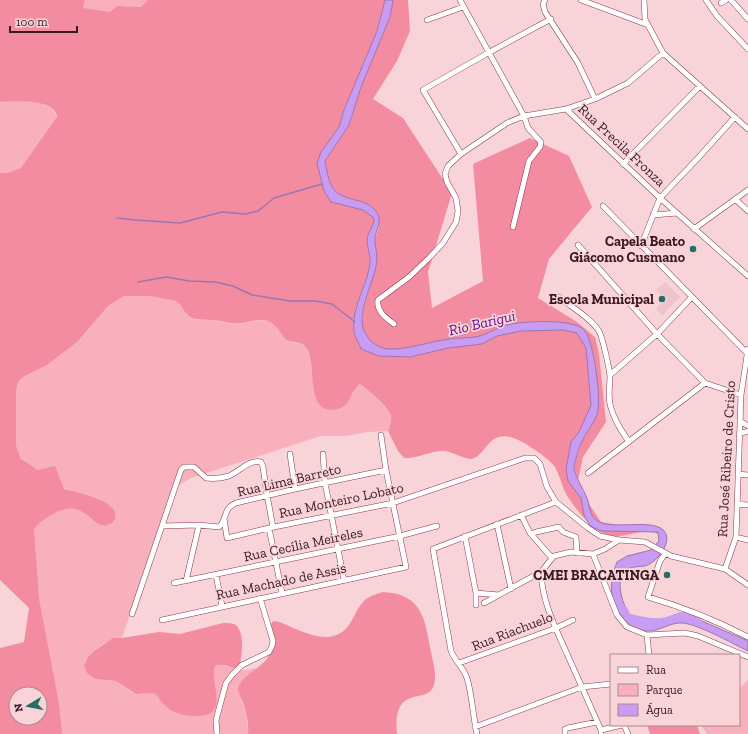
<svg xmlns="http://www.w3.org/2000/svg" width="748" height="734" font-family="'Zilla Slab',serif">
<rect width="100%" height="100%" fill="#f8d4d9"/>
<path fill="#ecc5cb" d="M665,282L680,297L662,316L656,309L664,298L656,290Z"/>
<path fill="#f9b0bd" d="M85,0H173C156,4 142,9 125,6L111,17L81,15Z
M23,100C38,103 56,103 57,121L25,167L7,173H0V102Z
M133,294H142L177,301L189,317L197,320H212L232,324L263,320L269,321L274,324L282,335L293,342L302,344L306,347L310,357L315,395L349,400L355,388L360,384C370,387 389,405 391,416C392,421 390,426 388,431L368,432L345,436H321L191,478L179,485L169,503L122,638C108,638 98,647 88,657L95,679L116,681L132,692L141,694L148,693H154C158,697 161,702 165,705C176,715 188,715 202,716L214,680L213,672L215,666C224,662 230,669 238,670C244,671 250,669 256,668L241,682L238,692L247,715L248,734H57L48,687L33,543C34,537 33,530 37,525C43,516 66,507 76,509C85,511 89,519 97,523C100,524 105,525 109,525L113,522L116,517L114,511L109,505L95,497L59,487L21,459L16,445V392L18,382L23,377L47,365L72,346L78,341L108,306L124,296Z
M748,680V734H707L701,725H739V689Z"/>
<path fill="#f38ca0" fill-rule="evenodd" d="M0,0H85L83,8L110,12L117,6L141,7L148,0H387L385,15L344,110L339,127L331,139L327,158L349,125L361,87L390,17L393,0H408L410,31L397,61L373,99L403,118L452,193L428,272L432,308L483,281L473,164L530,138L569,156L592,207L549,259L538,298L577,322L595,337L599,354L606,422L583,457L578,480L574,466L581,443L587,433L567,460L585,498L601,522L630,527L655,526L663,530L665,535C658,535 654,531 647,531C634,532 621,539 608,535C592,531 571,504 564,490C561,482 559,474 555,467C549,458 521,439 510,437C488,432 486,455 472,459C466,460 451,451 443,451C429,451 418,459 404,458L398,451L388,431C390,426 392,421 391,416C389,406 368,390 360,384C351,390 352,400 344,406C339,409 335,410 330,410C303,407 320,353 302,344C298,342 292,342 287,340C280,335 277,324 268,321C260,318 249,322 241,323C231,325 221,320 211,320C204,319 197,321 190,317C185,314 182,305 176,301L151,296H124L108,306L78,341L72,346L47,365L23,377L18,382L16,392V445L21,459L38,470L55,466L64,489C76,492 121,500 115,519C113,522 112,524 108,525C90,530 87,496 53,514C45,519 38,522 34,530L39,599L59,704L62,734H0V648L24,642L29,608L0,580V173H7L21,168L57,117C55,98 14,101 0,102ZM374,224L379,226L375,240L377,260L363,310L362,322L363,331L374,345L387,350L406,349L445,339L390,353L360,347L355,310L365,283L369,271L370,257L372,255V227ZM531,322C549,322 568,320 584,330H557L520,326ZM16,694H40V718H16Z
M383,592C423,594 425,620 431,652C433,662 437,675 434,685C428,706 392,682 397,734H248C249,724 247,713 243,703C242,699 238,694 238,689C240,676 262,668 268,657C273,648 269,636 270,626L273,621C281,621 286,625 293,628C303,632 318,638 329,637C354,633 351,612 366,599C372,595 377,594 383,592Z
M223,623C228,623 232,623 236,625C246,634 241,659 239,670C231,668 223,662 215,666C211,679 219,693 216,706C211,722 179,716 169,709C163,705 159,698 154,693L136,694L116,681L95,679L87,673L84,666L88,657L94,651L113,638H122L159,632L180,634Z
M647,725H697L700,734H650Z"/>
<path fill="#c89cf1" stroke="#9d75b2" d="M385,0H393L390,17L361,87L349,125L325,161C327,172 329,188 339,194C352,202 371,199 378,215C382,223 375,231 375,239C375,246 377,253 377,260C375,281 358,307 363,328C364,332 367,335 369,339C374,345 382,349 390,349C409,349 425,343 443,340C455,337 468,339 480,336C490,333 498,327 507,325C522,321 573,318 584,330C594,340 602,402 597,415C593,425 585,433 581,444C579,447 578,452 577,455C576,459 574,464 574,467C576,479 583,488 587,498C590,506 589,514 596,520C611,533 665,513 667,538C667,549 655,563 645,566C639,567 630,566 625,571C614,582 624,606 630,617L643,622L661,624L681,616L695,618L748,641V651C733,644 695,622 680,623C669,623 660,631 648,631C628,631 615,613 612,595C610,585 613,572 617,562L627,556L651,550L659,541L658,532L601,531L590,526L584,515L581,498L568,481L566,469L571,442L579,432L591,405L586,348L577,333L563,330L521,331L497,336L482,344L448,348L410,357L379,356L361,349C359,343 355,337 354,332C351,307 367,287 370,263C371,254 365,243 368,235C370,229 374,226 374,218L363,210L331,202L324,191L317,163L321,152L339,127L344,110L377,31Z"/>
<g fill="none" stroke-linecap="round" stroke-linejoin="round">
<path stroke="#9d75b2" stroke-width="1.5" d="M117,218L135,220L180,223L222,212L246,214L258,211L274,198L322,184
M138,282L166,277L189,281L215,282L233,286L252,295L290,301H315L332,304L355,322"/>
<path stroke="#c89cf1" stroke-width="8" d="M624,610L627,617C638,620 650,623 662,622C680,619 679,610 698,622"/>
<g stroke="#853c4d" stroke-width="6">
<path id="minor" d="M460,0L524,116L528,128L541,142L540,147L529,161L513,227
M545,0L543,4L545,12L578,63L595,99
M581,0L648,25
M644,0L645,19L648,25L663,53L748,129
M706,0L717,16L748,49
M731,0L748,19
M721,3L726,0
M427,20L463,7
M566,109L660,198L748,276
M461,154L423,90L488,53L551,19
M623,164L700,86
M735,199L748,211
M603,206L747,353
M653,215L677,213
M694,229L748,190
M578,245L657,334L705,383L741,395
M641,246L660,198L699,157L735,117
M559,297C571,307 591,318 599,331C603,339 609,367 610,376C610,385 608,394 610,404C613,418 621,430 629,442
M394,324C386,318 376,311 378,300L409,277L429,258L443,243L456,222L458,211L456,198L447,182L445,174L448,166L461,154L507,123L524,116L566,109L595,99L628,83L663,53
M610,375L657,334L691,298
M740,421L748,426
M739,434L748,431
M290,454L295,489
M323,454L325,483L344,580
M588,473L705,383
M738,474L748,475
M737,504L748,505
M521,515L530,533L552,558
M224,518L227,538L269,528L393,503L525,458H534L540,464L547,487L556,502L588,528L600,536L619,540L645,542L671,556L725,569L748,585
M497,524L511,589
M162,526L199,525L219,527C228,519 222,509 236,503L295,489L386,470
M269,528L282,593
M531,534L536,532L559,527L563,532L576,537L577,553
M465,536L476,593V605
M736,537L748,540
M619,540L605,549L593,554L617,615L627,627L647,635L685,633L698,636L748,657
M665,554L660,561L648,597C683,607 715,620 748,637
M725,569L736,537L741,395L748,349
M541,572C542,602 556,629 568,656C579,681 590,705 601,730V734
M216,575L222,606
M186,581L199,525
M174,583L400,536L437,526
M476,593L499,595
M484,603L541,572L554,556L571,552L593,554
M132,614L181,470L184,467H194L206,478C213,479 222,478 229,476C239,472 249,459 261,462L263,467L267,495L273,527
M162,620L406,567L386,470L381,435
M647,635L649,655
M459,663L556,628L573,620
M624,725L628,734
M475,727L582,687L611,684
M601,730L622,725
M217,734L216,720L226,683L232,675L242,665L269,652L272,646L273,641L260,598
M477,734C473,717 472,694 467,678C463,667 455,661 451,651L433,549L556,502
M565,734V729L568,728L597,722"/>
</g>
<use href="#minor" stroke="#fff" stroke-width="5"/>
</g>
<g fill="#256e68" stroke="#f8d4d9" stroke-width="1.5">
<circle cx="693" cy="249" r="4"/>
<circle cx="662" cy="299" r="4"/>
<circle cx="667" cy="575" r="4"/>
</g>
<g text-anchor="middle" stroke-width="3.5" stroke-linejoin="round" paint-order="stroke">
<g font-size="14" fill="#391920" stroke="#f8d4d9">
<text transform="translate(622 145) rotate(43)" y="5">Rua Precila Fronza</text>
<text transform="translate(726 459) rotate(-87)" y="5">Rua José Ribeiro de Cristo</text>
<text transform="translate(289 480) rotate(-13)" y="5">Rua Lima Barreto</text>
<text transform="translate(341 500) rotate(-12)" y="5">Rua Monteiro Lobato</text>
<text transform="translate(303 544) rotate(-12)" y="5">Rua Cecília Meireles</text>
<text transform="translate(281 581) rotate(-12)" y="5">Rua Machado de Assis</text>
<text transform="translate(512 631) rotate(-21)" y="5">Rua Riachuelo</text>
</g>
<g font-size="14" font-weight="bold" fill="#391920" stroke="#f8d4d9" text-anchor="end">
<text x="685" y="246">Capela Beato<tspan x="685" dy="16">Giácomo Cusmano</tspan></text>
<text x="654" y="304">Escola Municipal</text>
<text x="659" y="580">CMEI BRACATINGA</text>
</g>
<g font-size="15" font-style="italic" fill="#600d90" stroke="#f8d4d9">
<text transform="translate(482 323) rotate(-13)" y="5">Rio Barigui</text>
</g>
</g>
<rect x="610" y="654" width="130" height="72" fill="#f8d4d9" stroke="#ac898f"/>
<rect x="618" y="667" width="20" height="6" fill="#ffffff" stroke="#ac898f"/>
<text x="646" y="674" font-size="12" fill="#391920">Rua</text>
<rect x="618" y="684" width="20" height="12" fill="#f9b0bd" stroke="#ac898f"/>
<text x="646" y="694" font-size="12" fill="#391920">Parque</text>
<rect x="618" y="704" width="20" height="12" fill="#c89cf1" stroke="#ac898f"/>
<text x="646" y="714" font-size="12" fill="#391920">Água</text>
<g transform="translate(28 706) rotate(260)"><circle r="19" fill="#f8d4d9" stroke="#ac898f"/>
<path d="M0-3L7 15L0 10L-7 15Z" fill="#256e68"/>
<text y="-6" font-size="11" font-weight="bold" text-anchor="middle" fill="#391920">N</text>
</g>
<path d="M10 26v6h67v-6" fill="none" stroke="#391920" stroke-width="2"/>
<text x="16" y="26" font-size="12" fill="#391920" stroke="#f8d4d9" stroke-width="3" paint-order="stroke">100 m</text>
</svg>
